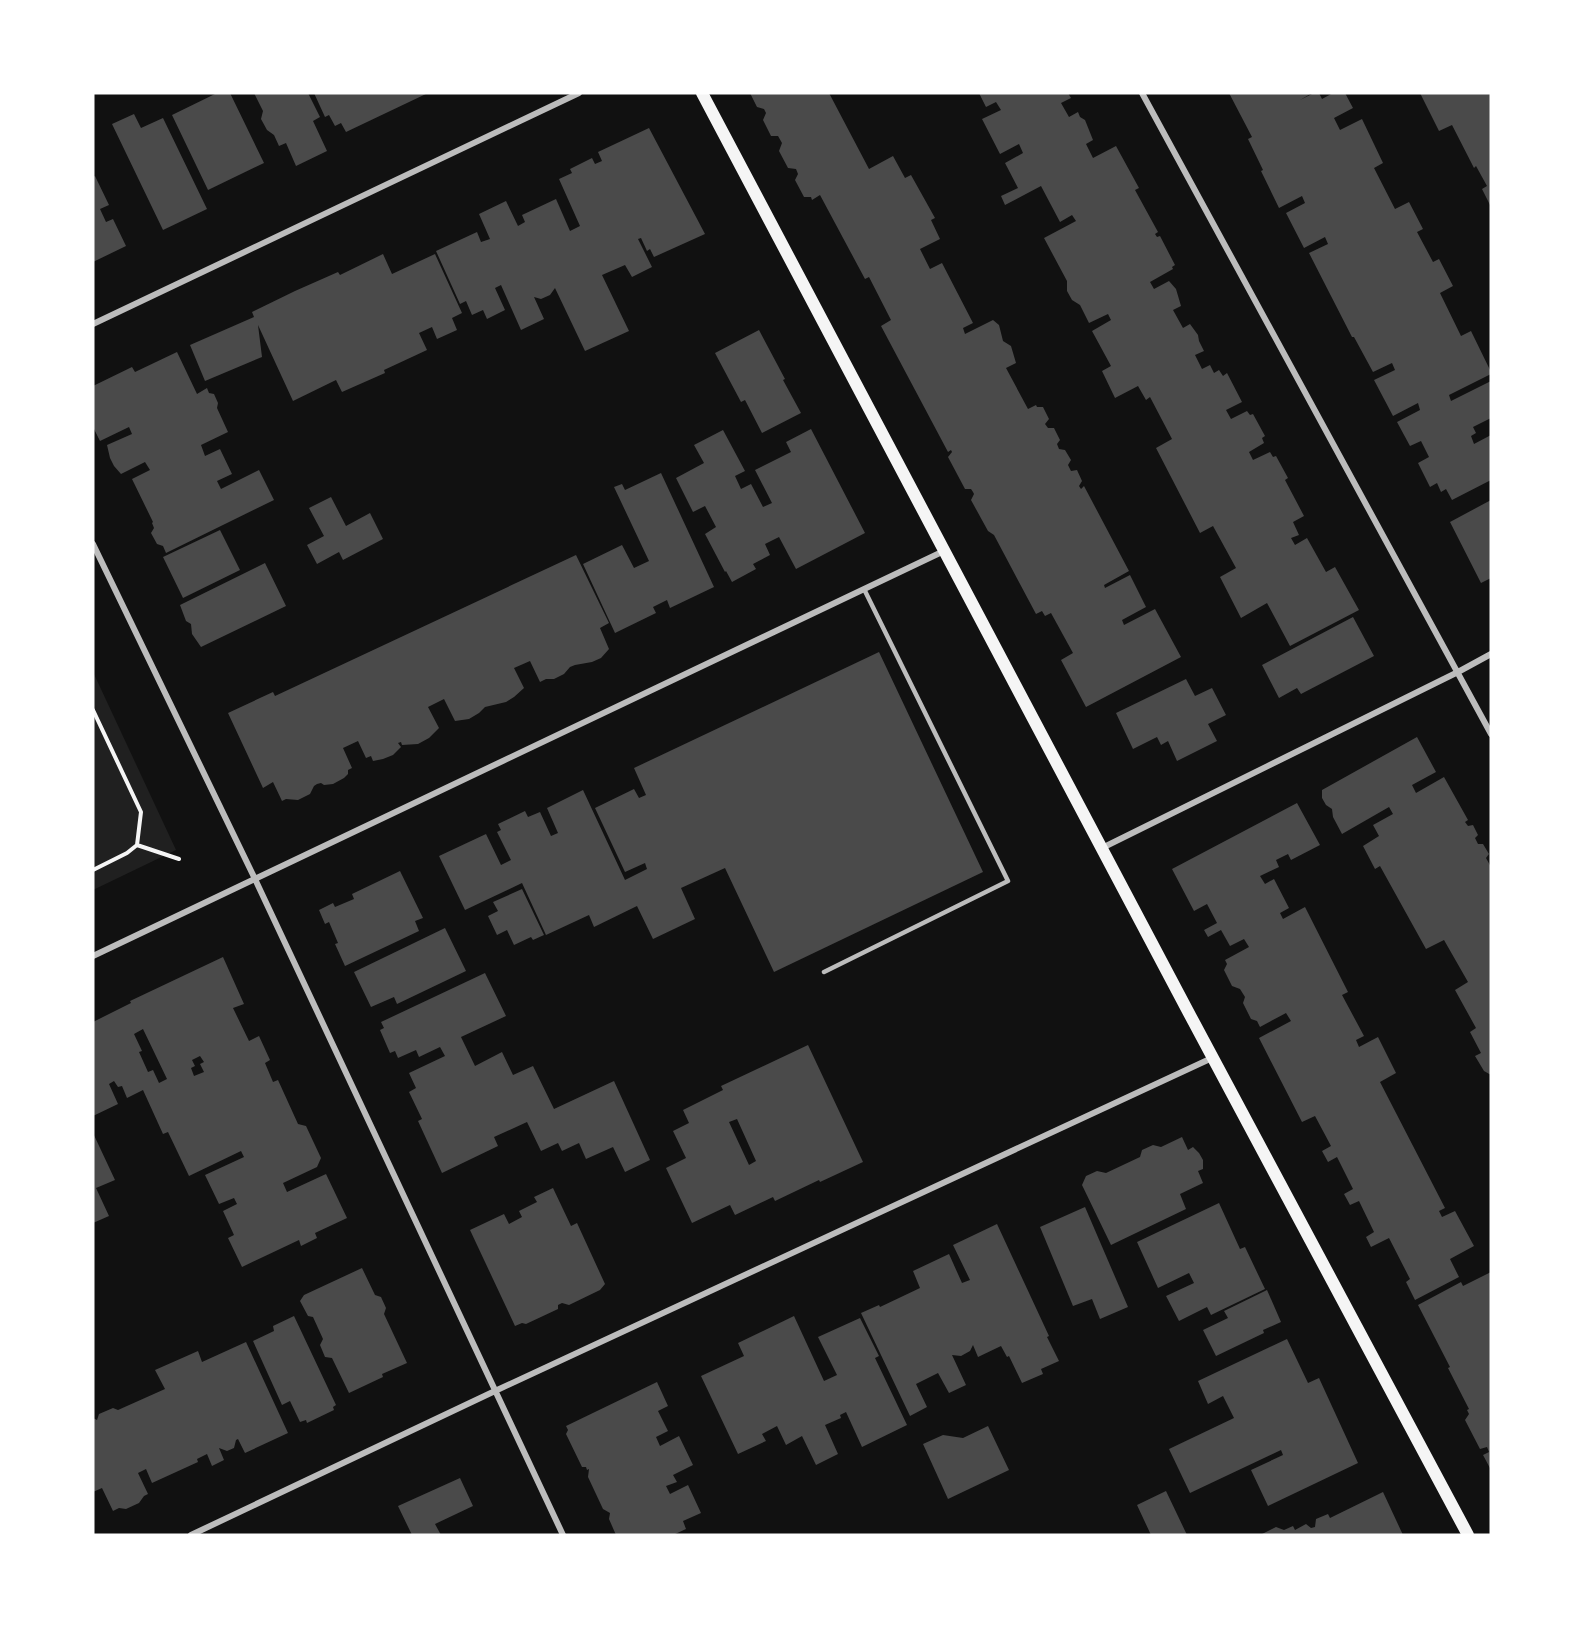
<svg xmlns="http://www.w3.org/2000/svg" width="1584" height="1628" font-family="Commissioner,sans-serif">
<rect width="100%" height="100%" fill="#111"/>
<path fill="#202020" d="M93,672L176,850L93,890Z"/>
<path fill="#4a4a4a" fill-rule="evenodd" d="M217,93H230L264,163L208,190L172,115Z
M254,93H308L320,117L313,121L327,151L296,166L286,143L279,146L274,135L267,130L261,119L263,111Z
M314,93H428L346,132L341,123L335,126L329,115L325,117Z
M750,93H829L869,169L893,156L905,178L911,175L935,218L931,220L940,239L920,249L930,269L942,263L973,323L963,328L965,334L993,320L999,325L1003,341L1011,346L1016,363L1006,368L1028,409L1036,405L1037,407H1043L1049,419L1045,424L1048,428H1054L1060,440L1057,444L1059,449L1065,450L1071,460L1068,465L1071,471L1077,470L1082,481L1079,486L1081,489L1084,486L1129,571L1104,585L1105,588L1130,575L1146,607L1122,620L1124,625L1155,609L1181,657L1086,707L1061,660L1073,653L1051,613L1045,616L1042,611L1036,614L994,535L988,531L971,500L974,494L973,492L971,489H965L948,457L952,452L951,450L948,452L881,326L891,320L869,277L865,279L820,195L812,200L811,197H804L795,180L798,174L796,169L788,168L779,151L782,143L778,136H771L763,120L766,113L764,109L757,107Z
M979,93H1068L1071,98L1061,103L1069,117L1078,112L1080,117L1085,120L1093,140L1086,144L1093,158L1116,146L1139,188L1135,190L1158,232L1155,234L1157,237L1160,236L1175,265L1172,267L1173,269L1150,282L1154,289L1169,281L1176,289L1181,306L1173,310L1183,328L1190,324L1198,335L1199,341L1204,351L1195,355L1202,369L1210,365L1214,373L1219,370L1223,376L1227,373L1242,402L1226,410L1231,419L1247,411L1250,415L1253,414L1265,436L1262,438L1264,443L1249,452L1253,460L1270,452L1273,457L1276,456L1288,478L1285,480L1304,516L1293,522L1299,535L1291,538L1295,545L1307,538L1326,572L1335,567L1359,610L1290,646L1267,603L1241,618L1220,577L1236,568L1213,526L1200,533L1156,448L1172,439L1150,397L1146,400L1138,386L1115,398L1102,371L1111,366L1092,331L1111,320L1108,314L1089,323L1080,305L1072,300L1067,291V281L1044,238L1076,221L1072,215L1060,222L1041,186L1005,205L1001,196L1018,188L1005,163L1023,153L1019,144L1000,154L982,119L1001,110L996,102L986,107Z
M1229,93H1312L1300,100L1314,93H1319L1322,99L1333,93H1345L1353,108L1334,118L1340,130L1362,119L1383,163L1374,168L1395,209L1409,202L1423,229L1417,232L1433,262L1439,259L1453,286L1440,293L1461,336L1471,331L1491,372V374L1449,395L1451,401L1491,381V418L1473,427L1476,433L1471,436L1474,444L1491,435V480L1452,500L1446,489L1441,492L1437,483L1430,487L1418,463L1429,457L1421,441L1410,446L1397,422L1420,410L1418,403L1393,416L1374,380L1395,370L1392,363L1373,372L1354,337H1352L1309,253L1328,244L1325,237L1304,248L1286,213L1305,203L1302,196L1279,208L1261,171L1263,170L1248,139L1252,137Z
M1420,93H1491V207L1482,189L1487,186L1476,166L1474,168L1452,125L1439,131Z
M134,114L141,128L163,118L207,209L163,230L112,124Z
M649,128L705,234L654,257L650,249L647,251L641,238L638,239L652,267L632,277L625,265L602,275L629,331L585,351L555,288L550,295L541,299L534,297L544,319L521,330L501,285L495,288L505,310L487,319L483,310L472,315L466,301L460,304L436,251L477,232L481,242L490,239L479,214L506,201L518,226L525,222L522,215L556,199L570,231L580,226L559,179L572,173L570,169L592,158L595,164L602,161L598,152Z
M95,176L109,205L100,209L106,222L113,219L126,246L93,262V177Z
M383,254L392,274L435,254L462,313L452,318L457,330L437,339L432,327L419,333L427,350L384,370L385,373L342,392L336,380L293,401L258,325L262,357L205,381L190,345L254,317L252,312L295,291L338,272L340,275Z
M759,330L785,379L783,380L801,413L762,433L745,400L741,402L715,353Z
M177,352L197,394L207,388L209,393L214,394L218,403L217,408L228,432L201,445L205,456L220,449L232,474L217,481L221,489L259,470L274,500L166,553L163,546L157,544L151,533L154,528L152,523L153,522L132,479L150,470L145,462L121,474L114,466L110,458L107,445L132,434L129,427L100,441L93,427V386L132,367L135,372Z
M811,429L865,533L796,569L779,537L765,544L770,555L753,564L756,569L732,582L726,571L725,572L705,534L716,527L705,506L693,512L676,478L704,463L694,445L723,430L745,471L735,476L741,489L751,484L763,507L772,503L755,470L791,452L786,442Z
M661,473L714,587L670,608L667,600L653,607L656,613L615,633L583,564L622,545L634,568L649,561L614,487L622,484L625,490Z
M331,497L346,526L370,513L383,539L343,560L339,552L317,564L307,545L324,536L309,508Z
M1491,500V578L1481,583L1450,522Z
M220,530L240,570L183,598L163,557Z
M576,555L609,623L600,628L609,649L601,658L592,662L575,665L570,667L564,674L554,679H546L540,682L530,661L514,668L524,688L514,697L506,702L485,707L479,713L469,719L455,721L444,699L428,707L439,728L429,738L418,744L402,745L401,742L398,743L401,747L393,755L383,759L373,761L371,756L366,758L358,741L343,748L352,768L348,770V774L344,778L333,784L324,785L321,783L317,784L314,786L310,794L298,800L286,799L282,801L273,782L263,788L228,713L273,692L275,696Z
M265,563L286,606L201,647L192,634L191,624L186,621L180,605Z
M1353,617L1374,656L1301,694L1297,688L1279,698L1262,665Z
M879,652L983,872L774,972L725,868L681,888L695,919L653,939L637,906L594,927L589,915L546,935L522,883L465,910L439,856L486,834L501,865L511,860L497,832L501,830L498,824L525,811L528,817L540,812L551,836L558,833L547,808L583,790L625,880L647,869L645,863L625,872L595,808L634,789L639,798L646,795L634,768Z
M1186,679L1195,696L1212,688L1226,715L1208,724L1217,741L1177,761L1168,741L1161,745L1157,737L1133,749L1116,713Z
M1417,737L1436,772L1412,785L1416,793L1444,777L1468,820L1465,822L1468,826L1473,825L1478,835L1475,838L1478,844H1483L1489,854L1486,858L1491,867V1075L1484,1071L1475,1056L1481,1053L1470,1032L1476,1028L1455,990L1468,982L1444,940L1426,949L1380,866L1375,869L1363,846L1379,836L1373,825L1393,814L1389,807L1342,834L1333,817L1332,809L1326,805L1322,798V790Z
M1297,803L1320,845L1291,860L1288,854L1276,860L1279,867L1260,876L1265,884L1274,879L1289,908L1280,913L1283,919L1305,907L1348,992L1342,995L1364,1036L1356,1040L1359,1047L1378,1037L1396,1073L1380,1082L1445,1208L1439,1211L1442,1217L1455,1211L1474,1246L1450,1259L1459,1277L1415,1300L1406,1282L1410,1279L1389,1238L1371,1247L1366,1237L1374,1232L1359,1201L1350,1205L1344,1194L1353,1189L1337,1157L1328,1162L1322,1151L1331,1146L1315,1116L1302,1122L1259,1038L1291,1021L1286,1013L1260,1027L1257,1021L1251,1019L1243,1003L1245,997L1240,989L1232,986L1224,970L1227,964L1225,960L1249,947L1244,939L1230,946L1221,930L1208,937L1204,930L1217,923L1207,904L1194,911L1172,869Z
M400,871L423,918L415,921L419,931L345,966L335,944L338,943L329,922L325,924L319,910L333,903L335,907L354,899L352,894Z
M522,889L544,935L533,940L531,937L514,945L507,930L497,935L488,916L498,911L493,902Z
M445,928L466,971L397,1004L394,997L371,1007L354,972Z
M223,957L244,1004L233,1008L249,1041L259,1036L270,1060L265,1063L273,1082L278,1080L298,1124L306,1126L321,1158L317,1167L283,1183L287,1192L326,1174L347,1218L315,1233L317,1238L301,1246L299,1240L242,1267L228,1238L234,1235L223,1211L237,1204L234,1198L219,1204L205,1175L244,1157L241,1151L189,1176L168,1132L163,1134L143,1090L127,1098L122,1086L118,1087L114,1081L109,1084L118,1104L93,1116V1022L131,1003L130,1001ZM143,1029L167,1079L159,1083L153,1070L148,1072L139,1052L142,1051L134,1034ZM200,1056L204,1062L200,1064L204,1072L194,1076L191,1068L195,1066L192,1060Z
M485,973L506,1016L461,1037L475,1066L502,1052L513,1075L533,1066L554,1109L614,1081L650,1160L625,1172L613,1147L586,1159L579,1143L562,1151L558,1143L541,1151L527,1122L494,1137L498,1146L442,1173L418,1121L422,1119L409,1092L416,1088L409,1073L445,1056L440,1047L419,1057L416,1050L398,1058L395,1051L390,1053L380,1030L384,1028L381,1022Z
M808,1045L863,1162L820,1182L819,1180L775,1201L773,1197L735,1215L730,1205L692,1223L666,1168L686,1158L673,1131L689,1123L683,1110L723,1090L721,1086ZM737,1119L756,1161L749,1165L729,1122Z
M93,1133L115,1180L96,1188L109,1216L93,1223Z
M1182,1137L1188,1150L1193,1147L1199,1153L1203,1160V1169L1198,1171L1203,1183L1180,1194L1186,1209L1111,1245L1082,1185L1086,1176L1097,1171L1106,1173L1140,1157L1142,1150L1153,1145L1161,1147Z
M553,1188L571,1226L577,1223L605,1284L600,1290L569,1305L562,1303L558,1305V1309L526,1324L522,1323L515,1326L470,1230L504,1214L509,1224L522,1217L519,1211L537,1202L534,1197Z
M1219,1203L1240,1249L1245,1247L1265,1289L1211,1315L1207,1307L1179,1321L1166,1296L1194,1283L1189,1273L1158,1288L1137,1242Z
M1085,1207L1128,1307L1100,1319L1092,1299L1073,1306L1040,1227Z
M997,1224L1049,1336L1047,1337L1059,1361L1041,1369L1043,1374L1022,1383L1009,1356L1007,1357L1001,1346L978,1357L973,1345L970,1351L961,1356L952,1355L966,1385L949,1393L938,1373L916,1384L927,1407L910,1416L861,1313L879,1305L880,1307L920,1288L913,1271L949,1254L962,1283L970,1280L953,1245Z
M362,1268L375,1295L381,1297L386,1308L384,1314L407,1363L382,1374L383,1377L349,1393L332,1358L325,1357L320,1345L323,1339L313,1317L308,1316L300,1301L304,1295Z
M1491,1272V1470L1483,1455L1489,1452L1487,1447L1480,1449L1465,1420L1469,1414L1467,1410L1469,1409L1448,1368L1450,1367L1418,1305L1461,1282L1463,1286Z
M1267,1290L1281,1322L1263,1330L1264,1333L1216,1356L1203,1330L1228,1318L1224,1311Z
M294,1316L336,1405L333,1407L334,1410L307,1423L306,1420L300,1422L290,1401L282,1405L253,1341L274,1331L273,1326Z
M794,1316L824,1381L837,1375L818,1337L860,1318L879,1356L875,1358L907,1425L862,1447L846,1412L840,1415L841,1418L825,1425L838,1454L816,1465L802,1436L786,1445L777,1426L762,1434L766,1441L738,1454L701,1376L744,1356L738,1343Z
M1287,1339L1308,1383L1319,1378L1358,1463L1268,1506L1251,1470L1283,1455L1281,1450L1190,1493L1169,1449L1234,1418L1223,1396L1208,1404L1198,1381Z
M246,1342L288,1433L245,1453L238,1439L236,1440L234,1448L227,1451L219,1448L224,1460L212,1466L207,1454L197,1459L198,1462L152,1483L146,1469L138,1473L148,1494L144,1496L139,1503L126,1509L119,1508L113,1511L102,1488L93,1492V1418L97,1420L99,1414L113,1408L118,1410L165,1389L155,1370L198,1351L202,1362Z
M657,1382L668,1406L658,1411L668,1431L656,1437L660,1446L679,1436L693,1465L673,1475L677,1482L666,1486L670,1494L688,1485L701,1513L683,1521L686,1529L673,1535H616L609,1519L610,1513L603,1509L588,1477L589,1469L587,1470L586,1467H582L566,1434L568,1430L566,1426Z
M988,1426L1009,1470L948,1499L923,1444L943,1435L963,1438Z
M460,1478L473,1506L435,1524L441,1535H412L398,1506Z
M1166,1491L1187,1535H1151L1137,1505Z
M1383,1492L1403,1535H1260L1276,1527L1284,1530L1293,1526L1295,1530L1306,1524L1311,1528L1315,1527L1316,1519L1328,1514L1330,1518Z"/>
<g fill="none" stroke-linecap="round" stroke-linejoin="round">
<path stroke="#f5f5f5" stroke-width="4" d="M93,710L141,812L137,845L127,853L93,870
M137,845L179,859"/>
<path stroke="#bcbcbc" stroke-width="4.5" d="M824,972L1008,881L864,589"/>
<path stroke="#bcbcbc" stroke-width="6" d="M1142,93L1491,734
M93,324L579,93
M93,544L255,879L563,1535
M1102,848L1458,672L1491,654
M93,956L944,551
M191,1535L495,1391L1212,1058"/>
<path stroke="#f5f5f5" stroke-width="12" d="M702,93L1191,1017L1468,1535"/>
</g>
<rect width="1584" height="1628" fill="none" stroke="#ffffff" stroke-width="189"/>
</svg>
